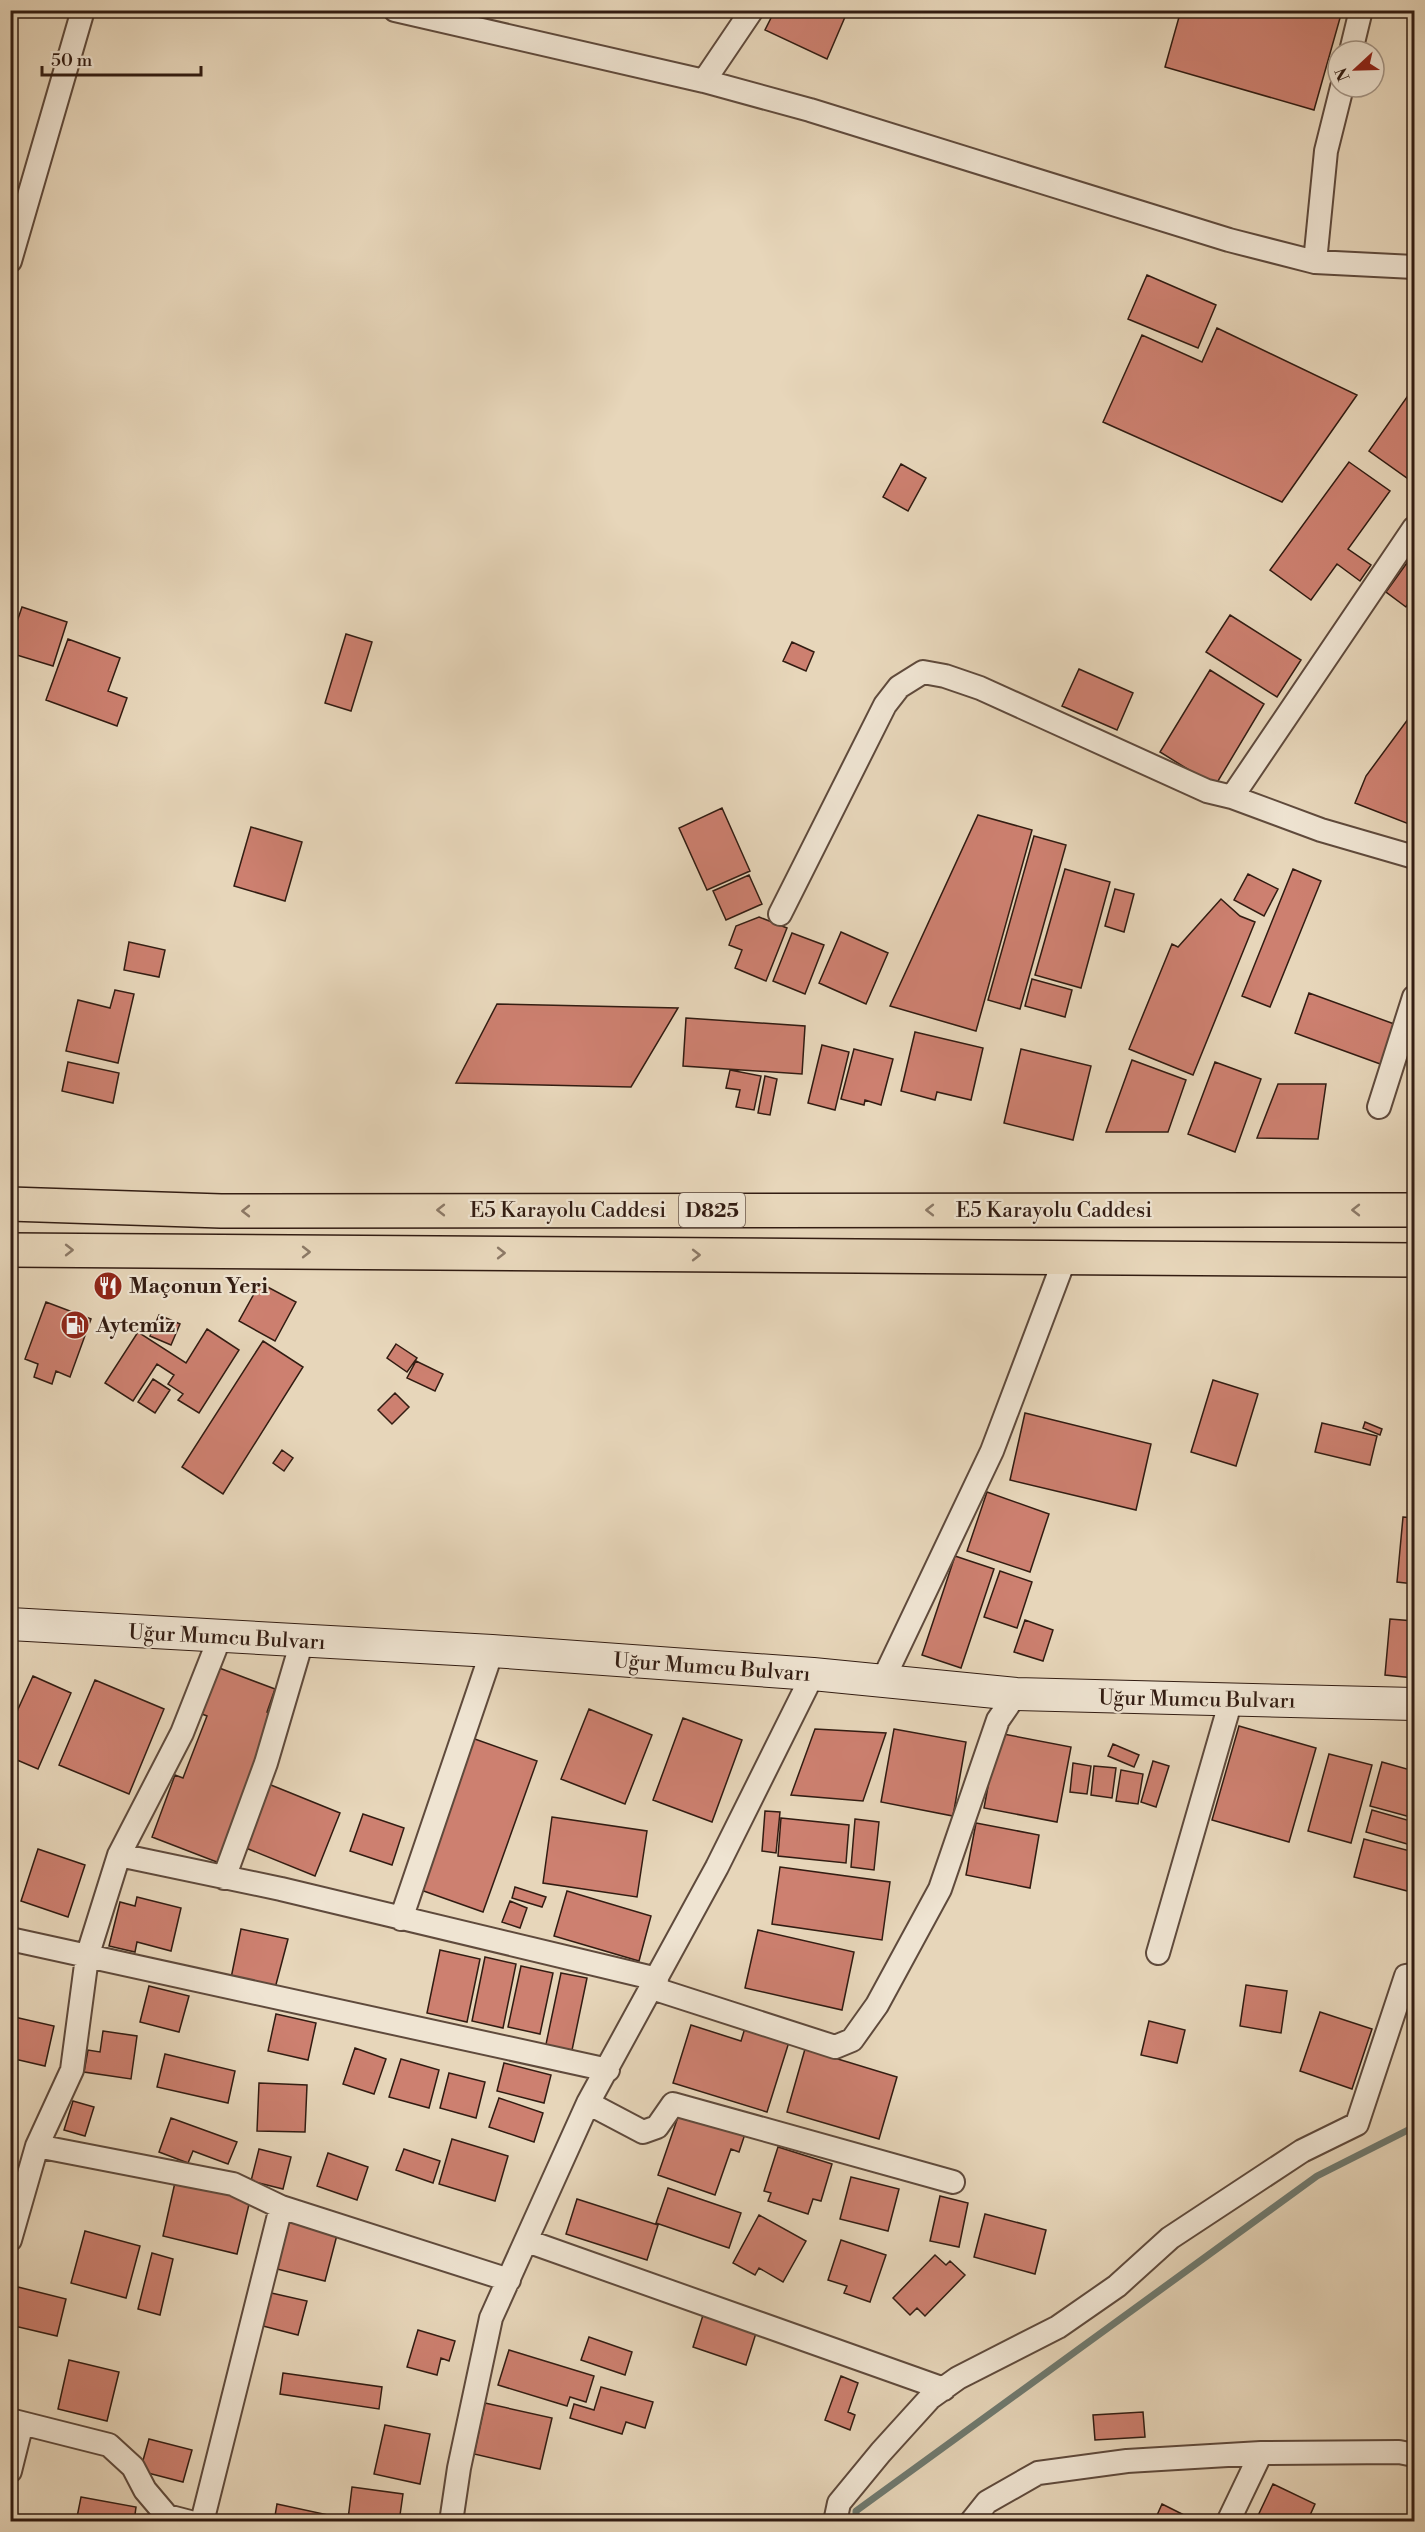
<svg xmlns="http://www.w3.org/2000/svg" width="1425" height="2532" font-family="'Libre Bodoni',serif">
<rect width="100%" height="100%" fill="#e7d6ba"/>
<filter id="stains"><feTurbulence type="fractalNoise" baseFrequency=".00333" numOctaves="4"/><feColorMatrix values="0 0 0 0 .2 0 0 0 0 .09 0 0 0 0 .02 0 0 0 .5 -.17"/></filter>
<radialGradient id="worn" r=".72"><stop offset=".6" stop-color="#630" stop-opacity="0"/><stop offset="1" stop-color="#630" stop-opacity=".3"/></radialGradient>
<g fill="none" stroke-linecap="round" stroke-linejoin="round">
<path stroke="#6f7a70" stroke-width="7" d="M856,2522V2511L1317,2176L1414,2127"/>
</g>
<path fill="#cd8070" stroke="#321c12" stroke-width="1.5" d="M775,10H848L827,59L765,30Z
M1181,10L1342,11L1314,110L1165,67Z
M1147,275L1216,305L1198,348L1128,319Z
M1217,328L1357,395L1282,502L1103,422L1142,335L1202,362Z
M1414,387V483L1369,451Z
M1349,462L1390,491L1348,549L1371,565L1360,581L1337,564L1311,600L1270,570Z
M901,464L926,478L908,511L883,497Z
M1414,553V594L1406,607L1386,592Z
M22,607L67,622L53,666L10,653V642Z
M1230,615L1301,660L1277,697L1206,652Z
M346,634L372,642L351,711L325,703Z
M68,639L120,658L108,691L127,698L117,726L46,700Z
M792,642L814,652L806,671L783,661Z
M1079,669L1133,693L1117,730L1062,706Z
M1210,670L1264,704L1215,786L1160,752Z
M1414,711V826L1355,803L1366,776Z
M722,808L750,871L707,890L679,828Z
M978,815L1032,830L976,1031L890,1006Z
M251,827L302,842L285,901L234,886Z
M1034,836L1066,845L1020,1009L988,1000Z
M1065,869L1110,882L1081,988L1035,975Z
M1293,869L1321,881L1270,1007L1242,996Z
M1248,874L1278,889L1264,916L1234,900Z
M749,875L762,904L726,920L713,891Z
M1115,889L1134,894L1124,932L1105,926Z
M1221,899L1240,916L1255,922L1193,1075L1129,1049L1172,944L1178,947Z
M759,917L787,928L766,981L735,968L742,950L729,945L736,926Z
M841,932L888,953L866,1004L819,983Z
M792,933L824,945L805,994L773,981Z
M129,942L165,950L159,977L124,970Z
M1032,979L1072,990L1065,1017L1025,1006Z
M115,990L134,994L118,1063L66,1051L78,1000L110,1008Z
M1309,993L1397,1025L1383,1065L1295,1033Z
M497,1004L678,1008L631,1087L456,1083Z
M686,1018L805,1026L802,1074L683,1066Z
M915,1032L983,1048L971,1100L937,1092L935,1100L901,1091Z
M822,1045L849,1052L835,1110L808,1103Z
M854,1049L893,1059L881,1105L865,1100L864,1105L841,1099Z
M1021,1049L1091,1066L1073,1140L1004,1123Z
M1132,1060L1186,1080L1168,1132H1106Z
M68,1062L119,1073L113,1103L62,1091Z
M1215,1062L1261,1079L1235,1152L1188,1134Z
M730,1070L761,1076L754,1110L736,1107L740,1090L726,1088Z
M765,1076L777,1079L770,1115L758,1113Z
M1278,1084H1326L1318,1139L1257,1138Z
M260,1283L296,1302L275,1341L239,1321Z
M46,1302L91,1319L70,1377L56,1371L52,1384L34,1377L38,1364L25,1359Z
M159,1315L180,1324L171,1345L150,1336Z
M207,1329L239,1350L199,1413L178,1400L183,1394L168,1384L174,1375L157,1364L133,1401L105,1383L138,1332L186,1363Z
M263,1341L303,1367L223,1494L182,1467Z
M396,1344L417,1358L407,1372L387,1358Z
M416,1361L443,1374L435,1391L407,1378Z
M153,1379L170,1390L155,1413L138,1402Z
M1213,1380L1258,1394L1236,1466L1191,1452Z
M395,1393L409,1407L392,1424L378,1410Z
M1025,1413L1151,1444L1136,1510L1010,1480Z
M1365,1422L1382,1429L1380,1435L1363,1428Z
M1322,1423L1377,1436L1370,1465L1315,1452Z
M282,1450L293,1458L284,1471L273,1463Z
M987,1492L1049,1514L1030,1572L967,1551Z
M1403,1517L1414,1518V1584L1397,1582Z
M955,1556L994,1569L961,1668L922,1655Z
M1000,1571L1032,1582L1017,1628L984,1617Z
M1390,1619L1414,1621V1678L1385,1675Z
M1025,1620L1053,1630L1043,1661L1014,1652Z
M214,1666L275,1689L267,1712L277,1716L222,1864L152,1837L175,1775L183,1778L207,1716L197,1712Z
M33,1676L71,1693L38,1769L10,1757V1727Z
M95,1680L164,1709L129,1794L59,1765Z
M589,1709L652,1735L625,1804L561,1779Z
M683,1718L742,1740L712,1822L653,1800Z
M1239,1726L1316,1748L1289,1842L1212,1820Z
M815,1729L886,1733L863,1801L791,1795Z
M894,1729L966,1742L953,1816L881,1802Z
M998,1733L1071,1747L1057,1822L984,1808Z
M472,1738L537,1761L483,1912L418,1889Z
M1113,1744L1139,1755L1134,1767L1108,1756Z
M1329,1754L1372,1765L1351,1843L1308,1831Z
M1153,1761L1169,1766L1156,1807L1141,1802Z
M1382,1762L1414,1771V1818L1370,1806Z
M1073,1763L1091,1766L1087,1794L1070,1792Z
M1094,1766L1116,1768L1112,1798L1091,1795Z
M1121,1770L1143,1774L1138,1804L1116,1801Z
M266,1783L340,1813L315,1876L241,1846Z
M1372,1810L1414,1822V1846L1366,1832Z
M765,1811L780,1812L776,1853L762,1851Z
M363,1814L404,1828L392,1865L350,1851Z
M552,1817L647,1831L637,1897L543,1883Z
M781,1818L849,1825L846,1863L778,1856Z
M855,1819L879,1822L874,1870L851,1867Z
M976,1823L1039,1835L1030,1888L966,1875Z
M1364,1839L1414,1852V1879L1411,1892L1354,1877Z
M38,1849L85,1865L68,1917L21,1901Z
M780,1867L890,1882L882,1940L772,1924Z
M515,1887L546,1897L542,1907L512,1898Z
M567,1891L651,1916L639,1961L554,1936Z
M137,1897L181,1908L171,1951L137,1942L135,1952L109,1946L120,1902L135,1906Z
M510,1901L527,1908L520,1928L502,1922Z
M241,1929L288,1939L274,1992L230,1983Z
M758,1930L854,1952L842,2010L745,1988Z
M440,1950L480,1959L467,2022L427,2013Z
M485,1957L516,1964L503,2028L472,2021Z
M521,1966L553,1973L540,2034L508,2027Z
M561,1973L587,1978L571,2055L545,2049Z
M1246,1985L1287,1991L1281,2033L1240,2026Z
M149,1986L189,1996L179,2032L140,2022Z
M1320,2012L1372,2029L1352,2089L1300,2071Z
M276,2014L316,2023L308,2060L268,2051Z
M10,2016L54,2026L45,2066L10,2058Z
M1149,2021L1185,2030L1177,2063L1141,2055Z
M691,2025L741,2041L745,2028L789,2042L767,2112L673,2083Z
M103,2031L137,2036L131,2079L84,2072L88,2050L100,2052Z
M355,2048L386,2059L374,2094L343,2084Z
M805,2049L897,2077L879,2139L787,2112Z
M165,2054L235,2071L228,2103L157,2087Z
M401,2059L439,2070L429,2108L389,2097Z
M504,2063L551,2075L544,2103L497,2091Z
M449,2073L485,2082L476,2118L440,2108Z
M259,2083L307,2085L305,2132L257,2131Z
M499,2098L543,2113L534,2142L489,2127Z
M73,2101L94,2107L85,2136L64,2130Z
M680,2111L745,2134L739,2152L731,2149L715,2195L658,2175Z
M171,2118L237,2142L228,2164L193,2151L188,2163L159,2152Z
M452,2139L508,2156L495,2201L439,2184Z
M778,2147L832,2164L821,2201L813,2199L808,2214L768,2201L771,2193L764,2191Z
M259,2149L291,2157L283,2189L251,2181Z
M404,2149L440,2161L433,2183L396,2170Z
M328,2153L368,2167L357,2200L317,2186Z
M851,2177L899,2189L888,2231L840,2219Z
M176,2178L251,2196L237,2254L163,2236Z
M668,2188L741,2213L729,2248L656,2223Z
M940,2196L968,2203L959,2247L930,2241Z
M577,2199L658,2225L647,2260L566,2234Z
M985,2214L1046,2230L1035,2274L974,2257Z
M759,2215L806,2241L783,2282L759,2268L755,2275L733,2263Z
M285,2221L337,2235L325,2281L273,2268Z
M85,2231L140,2246L126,2298L71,2283Z
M841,2240L886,2255L870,2302L844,2293L847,2286L828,2280Z
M152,2253L173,2259L160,2315L138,2309Z
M935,2255L946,2265L950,2261L965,2275L925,2316L917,2308L910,2315L893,2298Z
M18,2287L66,2299L57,2336L10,2325Z
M267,2292L307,2301L298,2335L259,2325Z
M704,2312L757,2330L746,2365L693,2347Z
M418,2330L455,2341L449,2361L441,2358L437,2375L407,2367Z
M589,2337L632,2352L625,2375L581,2360Z
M509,2350L594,2376L586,2402L570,2397L567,2406L498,2385Z
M69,2360L119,2372L107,2421L58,2409Z
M283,2373L382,2387L379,2409L280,2394Z
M841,2376L858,2383L848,2412L855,2415L850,2430L825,2420Z
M601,2387L653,2402L645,2428L626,2422L622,2434L570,2418L574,2404L594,2410Z
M485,2403L552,2418L540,2469L474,2454Z
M1143,2412L1145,2437L1095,2440L1093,2415Z
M385,2425L430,2434L420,2484L374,2474Z
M149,2439L192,2450L183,2482L140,2471Z
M1273,2484L1315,2504L1307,2522H1255Z
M352,2487L403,2494L399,2522L348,2519Z
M81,2497L136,2507L134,2522H76Z
M277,2504L333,2516L332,2522H274Z
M1162,2504L1198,2522H1154Z"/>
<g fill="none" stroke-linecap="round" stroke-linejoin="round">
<g stroke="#5f4a3c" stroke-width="26">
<path id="street" d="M395,10L704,81L810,110L1229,240L1315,262L1414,267
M1351,51L1361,10
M704,81L752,10
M10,261L83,10
M1315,262L1326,151L1342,87
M1232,797L1414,528
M780,914L885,705L899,687L923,672L945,676L980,688L1207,791L1232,797L1321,830L1414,857
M1379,1107L1414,997
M882,1682L992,1451L1065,1258
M119,1855L281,1889L657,1979
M224,1878L266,1763L302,1641
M401,1919L492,1651
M10,1939L608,2070
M1158,1953L1231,1700
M652,1988L835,2047L852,2040L877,2005L940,1889L998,1720L1016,1694
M588,2103L643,2132L657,2127L673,2104L953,2182
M37,2146L233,2184L281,2207L509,2280
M10,2240L37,2146L72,2070L87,1957L119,1855L182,1733L220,1637
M527,2241L944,2389
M10,2420L109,2445L133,2467L145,2490L167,2516L190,2522
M10,2471L22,2423
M202,2522L281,2207
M451,2522L459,2468L491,2318L588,2103L717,1867L813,1674
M835,2522L839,2503L881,2452L930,2398L958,2378L1058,2327L1117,2286L1170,2238L1302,2151L1357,2124L1406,1976L1414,1975
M971,2522L987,2502L1038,2473L1127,2461L1261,2453L1399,2452L1414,2455
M1228,2522L1261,2453"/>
</g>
<g stroke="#321c12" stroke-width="34">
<path id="secondary" d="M10,1624L492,1651L813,1674L1016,1694L1414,1704"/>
</g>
<g stroke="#321c12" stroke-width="36">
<path id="highway" d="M10,1204L221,1211L1414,1210
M10,1250L1414,1260"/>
</g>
<use href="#street" stroke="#efe4d2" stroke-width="22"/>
<use href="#secondary" stroke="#efe4d2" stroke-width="32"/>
<use href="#highway" stroke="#e7d6ba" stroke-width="33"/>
</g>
<defs><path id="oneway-chevron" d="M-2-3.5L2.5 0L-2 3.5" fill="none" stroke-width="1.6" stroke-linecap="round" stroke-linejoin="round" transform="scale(1.5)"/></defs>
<g stroke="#8c7966">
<use href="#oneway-chevron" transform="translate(441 1210) rotate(180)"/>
<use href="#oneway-chevron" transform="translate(930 1210) rotate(180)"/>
<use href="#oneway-chevron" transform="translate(1356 1210) rotate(180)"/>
<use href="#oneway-chevron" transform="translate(246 1211) rotate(180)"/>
<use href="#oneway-chevron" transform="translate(69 1250)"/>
<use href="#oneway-chevron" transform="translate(306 1252)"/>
<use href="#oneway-chevron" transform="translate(501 1253)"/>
<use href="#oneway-chevron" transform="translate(696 1255)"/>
</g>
<defs>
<g id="restaurant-disc" transform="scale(1.5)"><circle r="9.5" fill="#8f2418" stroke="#efe4d2"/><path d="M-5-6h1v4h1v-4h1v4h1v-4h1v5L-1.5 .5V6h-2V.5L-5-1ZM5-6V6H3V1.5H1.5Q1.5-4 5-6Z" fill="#fff"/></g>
<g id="fuel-disc" transform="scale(1.5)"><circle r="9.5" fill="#8f2418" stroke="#efe4d2"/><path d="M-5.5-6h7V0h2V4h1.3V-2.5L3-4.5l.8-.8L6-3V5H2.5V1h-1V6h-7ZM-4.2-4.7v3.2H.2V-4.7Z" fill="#fff"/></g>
</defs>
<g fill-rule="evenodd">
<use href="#restaurant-disc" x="108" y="1286"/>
<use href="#fuel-disc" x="75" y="1325"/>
</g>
<g text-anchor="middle" stroke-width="4.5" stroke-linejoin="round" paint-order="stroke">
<rect fill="#efe4d2" stroke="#6b584c" stroke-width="1.5" x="679" y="1193" width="66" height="34" rx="4.5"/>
<g font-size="20" font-weight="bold" fill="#321c12">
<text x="712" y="1217">D825</text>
</g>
<g font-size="21" fill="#321c12" stroke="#efe4d2">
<text x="568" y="1217">E5 Karayolu Caddesi</text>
<text x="1054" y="1217">E5 Karayolu Caddesi</text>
<text transform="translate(227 1637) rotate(3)" y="7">Uğur Mumcu Bulvarı</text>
<text transform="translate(712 1667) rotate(4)" y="7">Uğur Mumcu Bulvarı</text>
<text transform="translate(1197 1699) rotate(1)" y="7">Uğur Mumcu Bulvarı</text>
</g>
<g font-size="21" font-weight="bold" fill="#321c12" stroke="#efe4d2" text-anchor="start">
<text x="129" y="1293">Maçonun Yeri</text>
<text x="96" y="1332">Aytemiz</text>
</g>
</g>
<rect width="1425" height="2532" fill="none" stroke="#e7d6ba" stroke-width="36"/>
<rect x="12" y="12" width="1401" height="2508" fill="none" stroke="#321c12" stroke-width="3"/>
<rect x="18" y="18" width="1389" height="2496" fill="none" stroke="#321c12" stroke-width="1.5"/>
<g transform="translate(1356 69) rotate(248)"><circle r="28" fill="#efe4d2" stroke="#a39485" stroke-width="1.5"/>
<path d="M0-4.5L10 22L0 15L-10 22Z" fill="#8f2418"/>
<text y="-9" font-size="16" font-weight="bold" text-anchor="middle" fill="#321c12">N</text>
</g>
<path d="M42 66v9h159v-9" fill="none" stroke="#321c12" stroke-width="3"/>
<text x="51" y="66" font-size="18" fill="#321c12" stroke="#efe4d2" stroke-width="4.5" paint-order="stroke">50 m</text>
<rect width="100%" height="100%" filter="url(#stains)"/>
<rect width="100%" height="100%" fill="url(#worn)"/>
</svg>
